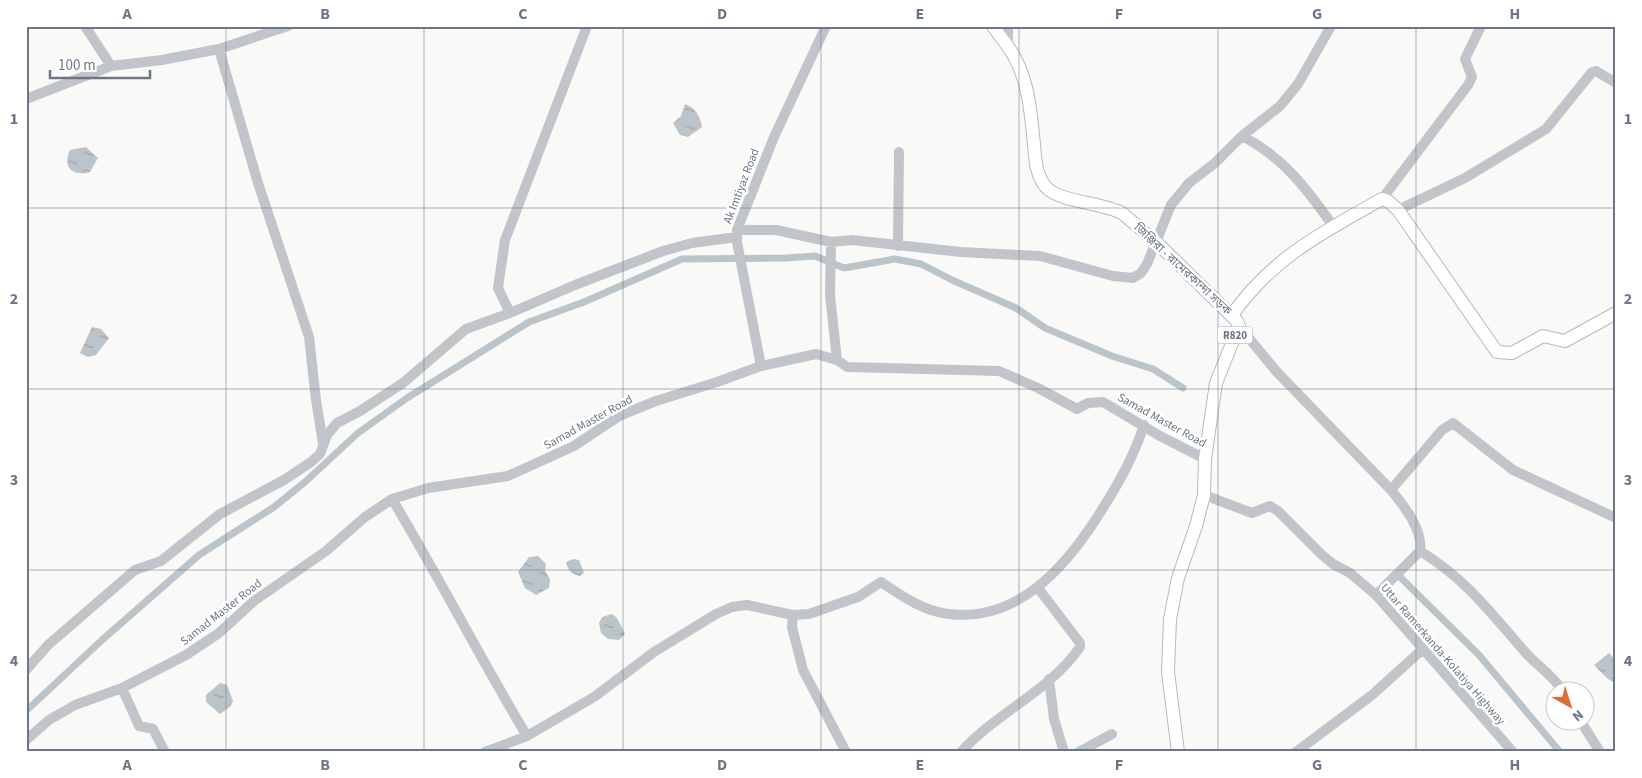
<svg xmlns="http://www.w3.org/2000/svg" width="1642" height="778" font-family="'Source Sans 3','Noto Sans Bengali',sans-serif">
<defs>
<pattern id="water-ripples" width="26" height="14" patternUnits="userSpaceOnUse" patternTransform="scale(1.25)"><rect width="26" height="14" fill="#bbc4c9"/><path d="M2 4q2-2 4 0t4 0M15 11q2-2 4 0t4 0" fill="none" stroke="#9ca4a9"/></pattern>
</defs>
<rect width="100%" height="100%" fill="#f9faf8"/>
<path fill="url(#water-ripples)" d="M685,104C696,108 700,116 702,127L688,137L680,135L673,123L681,116Z
M86,147L98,158L90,172C72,177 62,167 70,150Z
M92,327L101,329L109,338L96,355L88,357L80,353Z
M538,556L546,564L545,571L550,579L549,588L536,595L525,588L518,572L529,557Z
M573,559L579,560L584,573L580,576C572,574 568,571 566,562Z
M612,614L617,618L625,634L619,640L608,639L601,633L599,623L602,617Z
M1609,653L1616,660V684L1608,679L1594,665Z
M220,683L227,685L233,701L230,707L220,714L206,702V695Z"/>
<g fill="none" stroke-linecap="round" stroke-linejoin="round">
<path stroke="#bbc4c9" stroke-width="7" d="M1398,575L1479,655L1560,752
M26,711L102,640L199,555L274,507L305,482L358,433L407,398L529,322L584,302L682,259L786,258L815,256L844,268L895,259L921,264L952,280L1016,308L1045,328L1112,356L1153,369L1183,388"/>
<g stroke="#b5b9bd" stroke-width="14">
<path id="major" d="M993,26C1000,37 1009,46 1015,58C1029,84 1031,115 1034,144C1035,159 1036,179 1049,190C1065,202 1102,203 1122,213L1156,242L1237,321L1239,326L1216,383L1205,459L1204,495L1196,526L1178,578L1170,619L1168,672L1178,752
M1232,315C1272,258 1323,232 1382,199L1388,201L1398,210L1497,352L1512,353L1543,336L1565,341L1616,313"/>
</g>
<path stroke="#c1c5c9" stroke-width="10" d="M85,26L111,66
M1008,45V26
M219,49L258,183L309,337L316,400L323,443
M26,99L111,66L162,60L219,49L288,26
M1242,136C1283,157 1307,189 1333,226
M1382,199L1468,85L1472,77L1465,59L1481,26
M1398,210L1465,178L1546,129L1592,72L1596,71L1616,83
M737,230H776L831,242L852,240L961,252L1040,256L1113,276L1133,278L1141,273L1147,264L1171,205L1189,183L1215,163L1242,136L1280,106L1298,84L1331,26
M831,242L830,295L837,360
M898,246L899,152
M510,313L575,285L663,251L692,243L737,237
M1239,326L1276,371L1391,490C1404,506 1423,529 1420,551L1376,595
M761,366L737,242V230L774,137L826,26
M1391,490L1442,430L1453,423L1513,470L1616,518
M1204,495L1252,513L1270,506L1278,511L1321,554L1333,564L1350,573L1376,595L1513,752
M392,499C439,577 480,658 527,736L485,752
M1420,551C1466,579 1490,612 1525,652C1537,666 1552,674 1562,690
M793,615L792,627L803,670L846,752
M26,670L48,645L135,570L161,561L220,514L284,480L311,462L320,454L327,435L337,423L360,411L403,383L466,329L510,313L498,288L505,240L587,26
M1049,679L1054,719L1064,752
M122,688L139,726L153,729L165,752
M1580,720L1600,752
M527,736L594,697L654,652L716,614L732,607L747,605L793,615L809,614L858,597L881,582C902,596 923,611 949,614C1016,622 1063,570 1096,519C1116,488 1133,459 1144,425
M26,740L49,720L75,705L122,688L186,655L219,633L254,601L326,551L365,517L392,499L428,488L508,476L574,446L619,416L656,401L717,382L761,366L816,354L837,360L847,367L999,371L1038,388L1077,409L1088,403L1103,402L1160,436L1205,459
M961,752C996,713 1051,690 1080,647V643L1038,588
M1079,752L1112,734
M1296,752L1372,695L1423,649"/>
<use href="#major" stroke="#fff" stroke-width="12"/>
</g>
<path fill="none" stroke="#6b7786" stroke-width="1" stroke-opacity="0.55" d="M226,26V752M424,26V752M623,26V752M821,26V752M1019,26V752M1218,26V752M1416,26V752M26,208H1616M26,389H1616M26,570H1616"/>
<g text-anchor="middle" stroke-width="5" stroke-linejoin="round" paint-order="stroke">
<rect fill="#fff" stroke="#97a0aa" stroke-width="1" x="1217.5" y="326.5" width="35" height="17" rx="4"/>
<g font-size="11" font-weight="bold" fill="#6b7786">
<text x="1235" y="339">R820</text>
</g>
<g font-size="12" fill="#6b7786" stroke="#fff">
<text transform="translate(741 186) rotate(-69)" y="4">Ak Imtiyaz Road</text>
<text transform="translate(1183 269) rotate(43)" y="4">জিঞ্জিরা - রামেরকান্দা সড়ক</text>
<text transform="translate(1162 420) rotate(29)" y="4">Samad Master Road</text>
<text transform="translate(588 422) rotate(-29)" y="4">Samad Master Road</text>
<text transform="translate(221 612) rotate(-38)" y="4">Samad Master Road</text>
<text transform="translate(1443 654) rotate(49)" y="4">Uttar Ramerkanda-Kolatiya Highway</text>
</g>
</g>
<rect width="1642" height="778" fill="none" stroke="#ffffff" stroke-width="55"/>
<g transform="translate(1570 706) rotate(141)"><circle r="24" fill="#ffffff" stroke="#c4c9cf"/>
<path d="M0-4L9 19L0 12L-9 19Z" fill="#d76f3a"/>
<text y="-8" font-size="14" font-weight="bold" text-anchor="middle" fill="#6b7786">N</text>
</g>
<path d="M50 70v8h100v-8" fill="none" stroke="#6b7786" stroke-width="2.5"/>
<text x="58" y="70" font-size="15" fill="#6b7786" stroke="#ffffff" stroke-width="4" paint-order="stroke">100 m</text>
<rect x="28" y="28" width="1586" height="722" fill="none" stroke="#6b7786" stroke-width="2"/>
<g font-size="16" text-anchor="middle" font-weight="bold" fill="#6b7786">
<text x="127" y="19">A</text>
<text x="325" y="19">B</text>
<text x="523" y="19">C</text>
<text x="722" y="19">D</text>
<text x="920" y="19">E</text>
<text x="1119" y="19">F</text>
<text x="1317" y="19">G</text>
<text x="1515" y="19">H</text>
<text x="14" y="124">1</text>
<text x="1628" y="124">1</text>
<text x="14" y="304">2</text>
<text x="1628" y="304">2</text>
<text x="14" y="485">3</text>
<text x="1628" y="485">3</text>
<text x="14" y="666">4</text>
<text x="1628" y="666">4</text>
<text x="127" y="770">A</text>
<text x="325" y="770">B</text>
<text x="523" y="770">C</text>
<text x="722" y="770">D</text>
<text x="920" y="770">E</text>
<text x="1119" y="770">F</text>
<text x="1317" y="770">G</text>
<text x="1515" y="770">H</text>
</g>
</svg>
